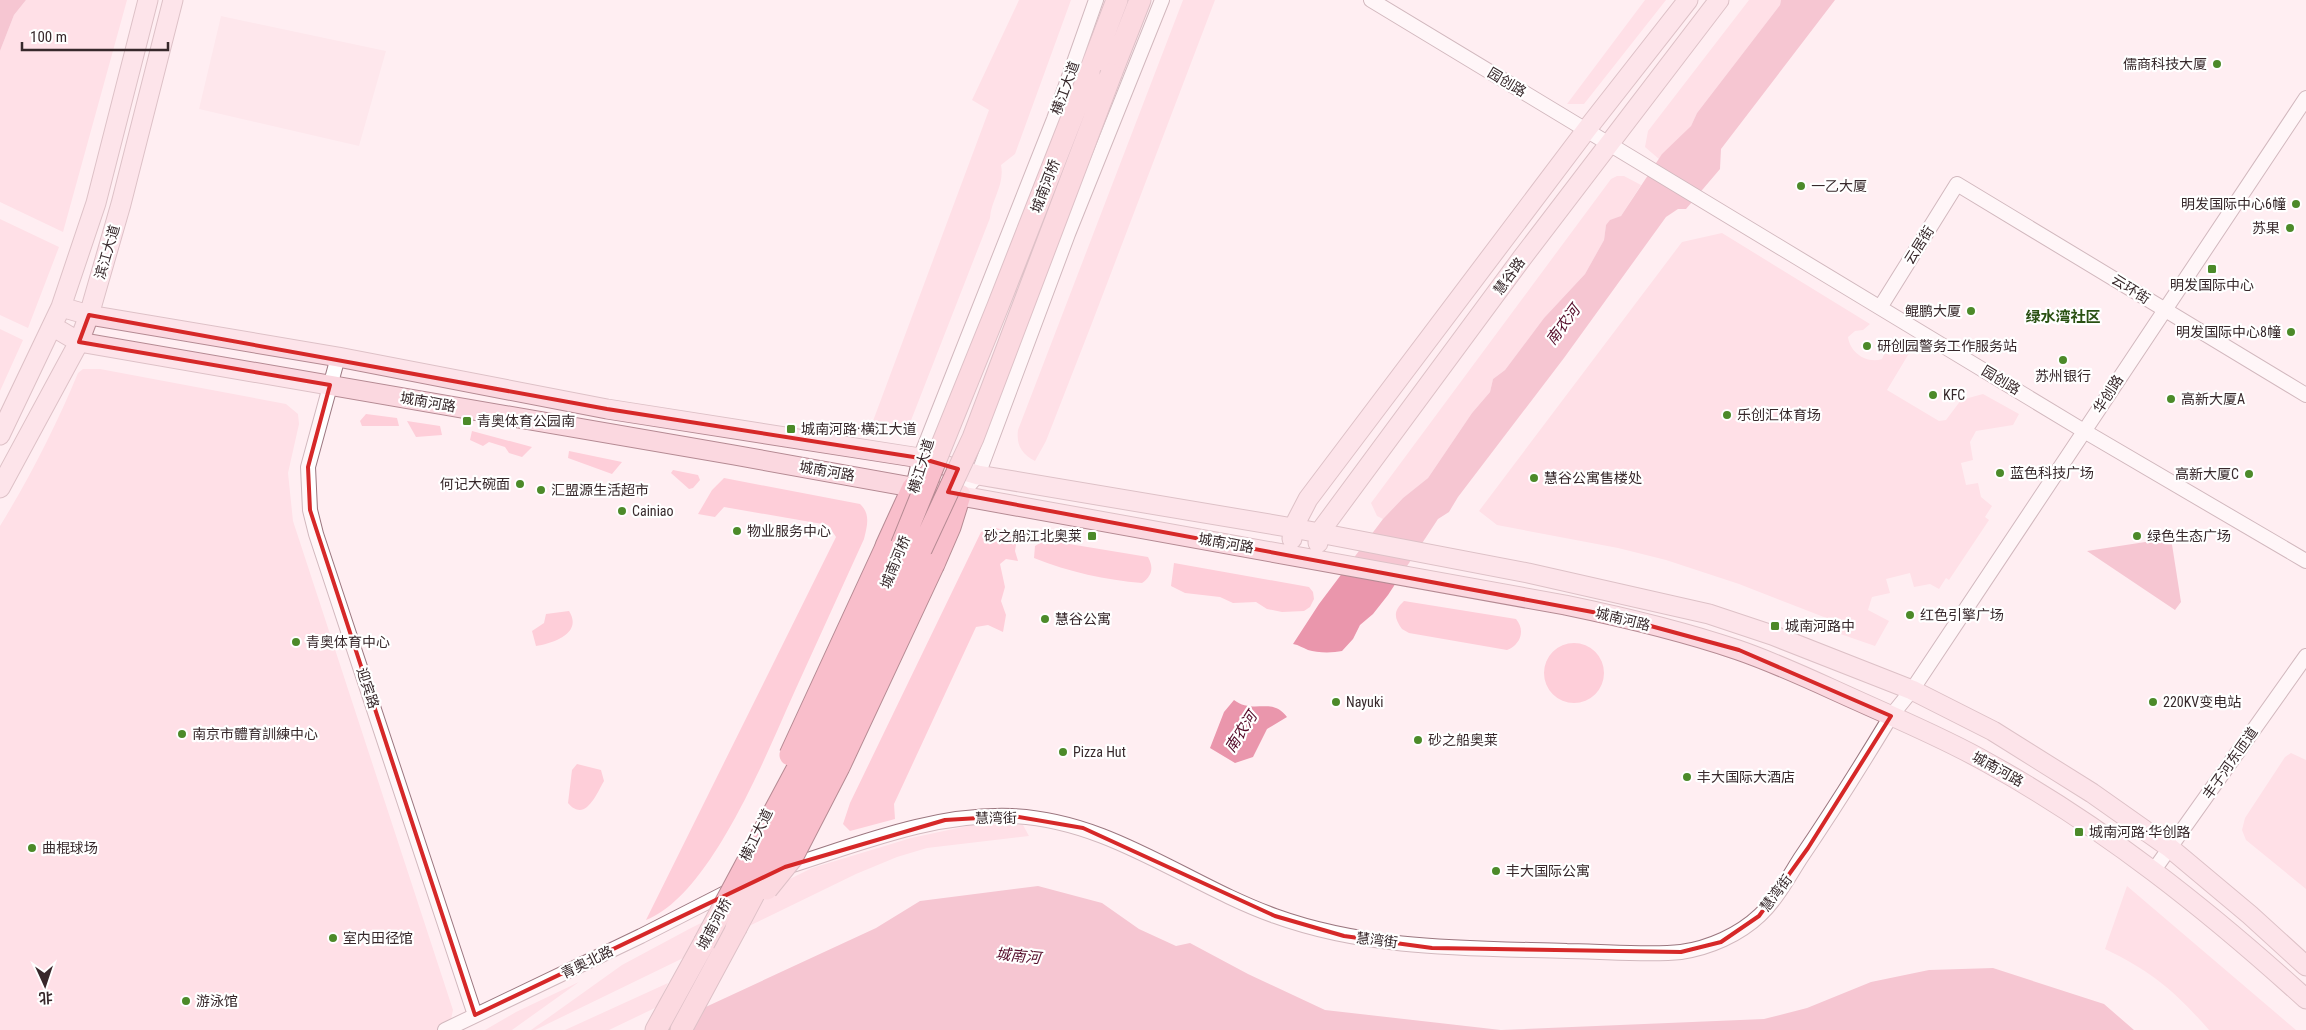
<svg xmlns="http://www.w3.org/2000/svg" width="2306" height="1030" font-family="'Roboto Condensed','Noto Sans SC',sans-serif">
<rect width="100%" height="100%" fill="#ffeef2"/>
<path fill="#fcdee5" d="M221,16L386,51L359,146L199,109Z"/>
<path fill="#feced9" d="M26,0H127L63,232L0,202V51L14,15Z
M1019,0H1071L1015,154L1001,165C1005,185 991,200 990,218L910,423C896,432 886,431 873,421L989,110L972,100Z
M1183,0H1215L1092,323L1046,441L1035,461C1022,454 1016,445 1018,430Z
M1645,0H1666L1584,104H1567Z
M1749,0H1781L1780,5L1697,113L1691,126L1659,159L1645,147L1648,131Z
M1617,176H1624L1641,185L1621,216L1606,225L1604,240L1585,274L1544,318L1505,370L1493,379L1490,392L1472,413L1428,478L1403,498L1383,519L1377,516L1371,503L1611,179Z
M0,219L59,247L28,328L0,315Z
M1722,233L1870,324L1863,330L1855,331L1848,337C1850,353 1867,364 1882,359L1885,352L1891,356L1900,342L1911,350L1887,390L1939,421L1946,420L1961,400L1983,394L2019,414L2013,425L1976,431L1970,442L1973,460L1961,463L1966,485L1978,483L1981,497L1992,506L1985,517L1989,520L1949,580L1946,578L1939,589L1930,584L1914,587L1910,573L1886,579L1890,593L1872,597L1868,610L1889,621L1875,646L1826,629L1829,619L1739,584L1666,560L1618,548L1497,525L1479,511L1682,242Z
M0,329L23,340L0,391Z
M83,369H100L286,404L298,414L299,424L288,473L293,521L453,1010L450,1024L442,1030H0V526C30,477 56,426 78,373Z
M366,414L397,418L399,426H362L360,421Z
M407,421L440,426L442,435L416,437Z
M472,431L532,447L522,457L509,453L505,447L489,442L483,446L470,440Z
M569,451L622,462L612,474L568,458Z
M673,470L698,475L700,480L693,488L689,489L671,473Z
M724,478L860,504C871,514 867,526 864,539C842,587 820,636 798,684C769,747 713,894 646,920L836,537L828,525L724,507L715,517L698,514L712,490Z
M991,527L1018,533L1015,551L1018,561L1006,559L1000,564L1005,587L1001,601L1006,615L1003,632L988,625L976,627L894,804L895,819L850,831L843,824L850,803L981,532Z
M1045,540L1148,557C1154,568 1152,576 1142,583C1106,580 1069,572 1034,558L1035,546Z
M1174,563L1309,587L1313,592L1314,599L1310,607L1304,611L1282,612L1267,609L1256,602L1233,603L1220,597L1185,593L1171,586Z
M1404,601L1516,619C1526,631 1520,645 1507,650L1409,633L1402,629C1394,618 1393,611 1404,601Z
M569,611C583,633 554,643 536,646L532,631L544,623L546,614Z
M1544 673a30 30 0 1 1 60 0a30 30 0 1 1-60 0Z
M2291,753L2306,760V889L2246,840L2242,830L2245,818L2285,757Z
M577,764L601,770L604,781C596,795 585,823 568,803L572,770Z
M972,825H1023L1029,836L927,848L897,857L856,874L535,1030H531L622,965L691,928L812,868L911,838Z
M2127,886L2296,1030H2209C2176,992 2151,971 2105,949Z
M579,982L512,1030H485L516,1012Z
M668,983L657,1007L609,1030H565Z"/>
<path fill="#ea96ac" d="M0,0H26L14,15L0,51Z
M1781,0H1835L1721,149L1720,169L1686,209H1678L1666,217L1564,358L1458,497L1449,512L1438,519L1388,595L1373,614L1360,625L1353,639L1342,651C1333,653 1317,653 1308,650C1303,648 1299,645 1293,644L1319,604L1383,519L1403,498L1428,478L1472,413L1490,392L1493,379L1505,370L1544,318L1585,274L1604,240L1606,225L1610,220L1621,216L1662,154L1691,126L1697,113L1780,5Z
M2171,538L2181,602L2175,610L2087,551Z
M1234,700C1253,715 1272,696 1287,717L1267,729L1253,757L1235,763L1210,748L1224,712Z
M1038,886L1102,903L1139,929L1176,946L1190,943L1248,974L1325,1010L1501,1030L1764,1019L1807,1008L1871,982L1929,970L1993,968L2104,1004L2134,1030H656L876,928L920,901Z"/>
<g fill="none" stroke-linecap="round" stroke-linejoin="round">
<g stroke="#9b767f" stroke-width="16">
<path id="minor" d="M1371,0L2084,431L2306,561
M1881,306L1957,184L2306,395
M338,357L308,467L310,510L316,534L475,1015
M911,495L920,458L1054,119L1096,0
M955,501L978,475L1068,234L1162,0
M786,867C859,844 934,813 1012,816C1110,820 1186,884 1275,916C1369,950 1469,948 1567,951C1602,951 1648,956 1681,952C1709,948 1739,935 1760,915C1776,900 1788,878 1800,859C1832,812 1862,764 1891,716L1912,690L2306,98
M2154,870L2306,656
M445,1030L641,936L731,890"/>
</g>
<g stroke="#b58a93" stroke-width="21">
<path id="major" d="M61,307L89,315L338,357L607,409L920,458L978,475L1293,528L1528,573L1709,614L1772,635L1912,690L1993,731L2092,793L2170,848L2250,915L2306,966
M52,326L79,342L734,455L1565,605C1623,617 1682,631 1738,650C1779,664 1818,683 1856,700C1900,720 1946,739 1988,763C2104,827 2208,910 2306,999
M0,435L61,307L96,203L148,0
M0,488L79,342L89,315L121,204L173,0
M1292,539L1293,528L1308,499L1587,129L1688,0
M1318,543L1319,533L1522,258L1719,0"/>
</g>
<g stroke="#b58a93" stroke-width="23">
<path id="highway" d="M1089,74L1117,0
M1111,74L1140,0
M886,546L913,487
M934,564L950,527L960,495
M656,1030L704,943
M681,1030L736,928"/>
</g>
<use href="#minor" stroke="#fff" stroke-width="14"/>
<use href="#major" stroke="#fbd8e0" stroke-width="19"/>
<use href="#highway" stroke="#f9becb" stroke-width="21"/>
<g stroke="#b58a93" stroke-width="23" stroke-linecap="butt">
<path id="highway-bridge" d="M790,755L885,549
M767,889L792,858L839,767L934,564
M736,928L813,782L973,438L1111,74
M704,943L828,711L882,593L998,306L1089,74"/>
</g>
<use href="#highway-bridge" stroke="#f9becb" stroke-width="21"/>
</g>
<path d="M0 0H2306V1030H0ZM89,315L607,409L920,458L958,469L948,492L1614,616L1739,650L1891,716L1808,848L1759,916L1721,942L1681,952L1432,948L1344,936L1275,916L1083,828L1013,816L945,820L785,867L475,1015L310,510L308,467L330,385L79,342Z" fill="#ffeef2" fill-opacity=".55" fill-rule="evenodd"/>
<path fill="none" stroke="#d62828" stroke-width="4" stroke-linejoin="round" d="M89,315L607,409L920,458L958,469L948,492L1614,616L1739,650L1891,716L1808,848L1759,916L1721,942L1681,952L1432,948L1344,936L1275,916L1083,828L1013,816L945,820L785,867L475,1015L310,510L308,467L330,385L79,342Z"/>
<g fill="#4c8a29" stroke="#fff" stroke-width="2">
<circle cx="2217" cy="64" r="5"/>
<circle cx="1801" cy="186" r="5"/>
<circle cx="2296" cy="204" r="5"/>
<circle cx="2290" cy="228" r="5"/>
<rect x="2207" y="264" width="10" height="10" rx="2.5"/>
<circle cx="1971" cy="311" r="5"/>
<circle cx="2291" cy="332" r="5"/>
<circle cx="1867" cy="346" r="5"/>
<circle cx="2063" cy="360" r="5"/>
<circle cx="1933" cy="395" r="5"/>
<circle cx="2171" cy="399" r="5"/>
<circle cx="1727" cy="415" r="5"/>
<rect x="462" y="416" width="10" height="10" rx="2.5"/>
<rect x="786" y="424" width="10" height="10" rx="2.5"/>
<circle cx="2000" cy="473" r="5"/>
<circle cx="2249" cy="474" r="5"/>
<circle cx="1534" cy="478" r="5"/>
<circle cx="520" cy="484" r="5"/>
<circle cx="541" cy="490" r="5"/>
<circle cx="622" cy="511" r="5"/>
<circle cx="737" cy="531" r="5"/>
<rect x="1087" y="531" width="10" height="10" rx="2.5"/>
<circle cx="2137" cy="536" r="5"/>
<circle cx="1910" cy="615" r="5"/>
<circle cx="1045" cy="619" r="5"/>
<rect x="1770" y="621" width="10" height="10" rx="2.5"/>
<circle cx="296" cy="642" r="5"/>
<circle cx="1336" cy="702" r="5"/>
<circle cx="2153" cy="702" r="5"/>
<circle cx="182" cy="734" r="5"/>
<circle cx="1418" cy="740" r="5"/>
<circle cx="1063" cy="752" r="5"/>
<circle cx="1687" cy="777" r="5"/>
<rect x="2074" y="827" width="10" height="10" rx="2.5"/>
<circle cx="32" cy="848" r="5"/>
<circle cx="1496" cy="871" r="5"/>
<circle cx="333" cy="938" r="5"/>
<circle cx="186" cy="1001" r="5"/>
</g>
<g text-anchor="middle" stroke-width="4.5" stroke-linejoin="round" paint-order="stroke">
<g font-size="14" fill="#37282b" stroke="#fff" text-anchor="start">
<text x="2207" y="69" text-anchor="end">儒商科技大厦</text>
<text x="1811" y="191">一乙大厦</text>
<text x="2286" y="209" text-anchor="end">明发国际中心6幢</text>
<text x="2280" y="233" text-anchor="end">苏果</text>
<text x="2212" y="290" text-anchor="middle">明发国际中心</text>
<text x="1961" y="316" text-anchor="end">鲲鹏大厦</text>
<text x="2281" y="337" text-anchor="end">明发国际中心8幢</text>
<text x="1877" y="351">研创园警务工作服务站</text>
<text x="2063" y="381" text-anchor="middle">苏州银行</text>
<text x="1943" y="400">KFC</text>
<text x="2181" y="404">高新大厦A</text>
<text x="1737" y="420">乐创汇体育场</text>
<text x="477" y="426">青奥体育公园南</text>
<text x="801" y="434">城南河路·横江大道</text>
<text x="2010" y="478">蓝色科技广场</text>
<text x="2239" y="479" text-anchor="end">高新大厦C</text>
<text x="1544" y="483">慧谷公寓售楼处</text>
<text x="510" y="489" text-anchor="end">何记大碗面</text>
<text x="551" y="495">汇盟源生活超市</text>
<text x="632" y="516">Cainiao</text>
<text x="747" y="536">物业服务中心</text>
<text x="1082" y="541" text-anchor="end">砂之船江北奥莱</text>
<text x="2147" y="541">绿色生态广场</text>
<text x="1920" y="620">红色引擎广场</text>
<text x="1055" y="624">慧谷公寓</text>
<text x="1785" y="631">城南河路中</text>
<text x="306" y="647">青奥体育中心</text>
<text x="1346" y="707">Nayuki</text>
<text x="2163" y="707">220KV变电站</text>
<text x="192" y="739">南京市體育訓練中心</text>
<text x="1428" y="745">砂之船奥莱</text>
<text x="1073" y="757">Pizza Hut</text>
<text x="1697" y="782">丰大国际大酒店</text>
<text x="2089" y="837">城南河路·华创路</text>
<text x="42" y="853">曲棍球场</text>
<text x="1506" y="876">丰大国际公寓</text>
<text x="343" y="943">室内田径馆</text>
<text x="196" y="1006">游泳馆</text>
</g>
<g font-size="14" fill="#37282b" stroke="#fff">
<text transform="translate(1507 82) rotate(31)" y="5">园创路</text>
<text transform="translate(1065 88) rotate(-70)" y="5">横江大道</text>
<text transform="translate(1045 186) rotate(-69)" y="5">城南河桥</text>
<text transform="translate(1919 245) rotate(-58)" y="5">云居街</text>
<text transform="translate(107 252) rotate(-74)" y="5">滨江大道</text>
<text transform="translate(1509 276) rotate(-54)" y="5">慧谷路</text>
<text transform="translate(2131 289) rotate(32)" y="5">云环街</text>
<text transform="translate(2001 380) rotate(31)" y="5">园创路</text>
<text transform="translate(2108 394) rotate(-57)" y="5">华创路</text>
<text transform="translate(428 402) rotate(10)" y="5">城南河路</text>
<text transform="translate(921 466) rotate(-73)" y="5">横江大道</text>
<text transform="translate(827 471) rotate(10)" y="5">城南河路</text>
<text transform="translate(1226 543) rotate(10)" y="5">城南河路</text>
<text transform="translate(895 562) rotate(-68)" y="5">城南河桥</text>
<text transform="translate(1623 619) rotate(14)" y="5">城南河路</text>
<text transform="translate(368 688) rotate(72)" y="5">迎宾路</text>
<text transform="translate(2230 763) rotate(-55)" y="5">丰子河东匝道</text>
<text transform="translate(1998 769) rotate(29)" y="5">城南河路</text>
<text transform="translate(996 818) rotate(-1)" y="5">慧湾街</text>
<text transform="translate(756 835) rotate(-64)" y="5">横江大道</text>
<text transform="translate(1776 893) rotate(-53)" y="5">慧湾街</text>
<text transform="translate(714 924) rotate(-62)" y="5">城南河桥</text>
<text transform="translate(1377 940) rotate(7)" y="5">慧湾街</text>
<text transform="translate(587 962) rotate(-26)" y="5">青奥北路</text>
</g>
<g font-size="15" font-weight="bold" fill="#2a5113" stroke="#fff">
<text x="2063" y="322">绿水湾社区</text>
</g>
<g font-size="15" font-style="italic" fill="#530927" stroke="#fff">
<text transform="translate(1563 325) rotate(-53)" y="5">南农河</text>
<text transform="translate(1241 732) rotate(-57)" y="5">南农河</text>
<text transform="translate(1018 956) rotate(6)" y="5">城南河</text>
</g>
</g>
<g transform="translate(45 985) rotate(177)" stroke="#ffffff" stroke-width="4" paint-order="stroke">
<path d="M0-4L9 19L0 12L-9 19Z" fill="#37282b"/>
<text y="-8" font-size="14" font-weight="bold" text-anchor="middle" fill="#37282b">北</text>
</g>
<path d="M22 42v8h146v-8" fill="none" stroke="#37282b" stroke-width="2.5"/>
<text x="30" y="42" font-size="15" fill="#37282b" stroke="#ffffff" stroke-width="4" paint-order="stroke">100 m</text>
</svg>
